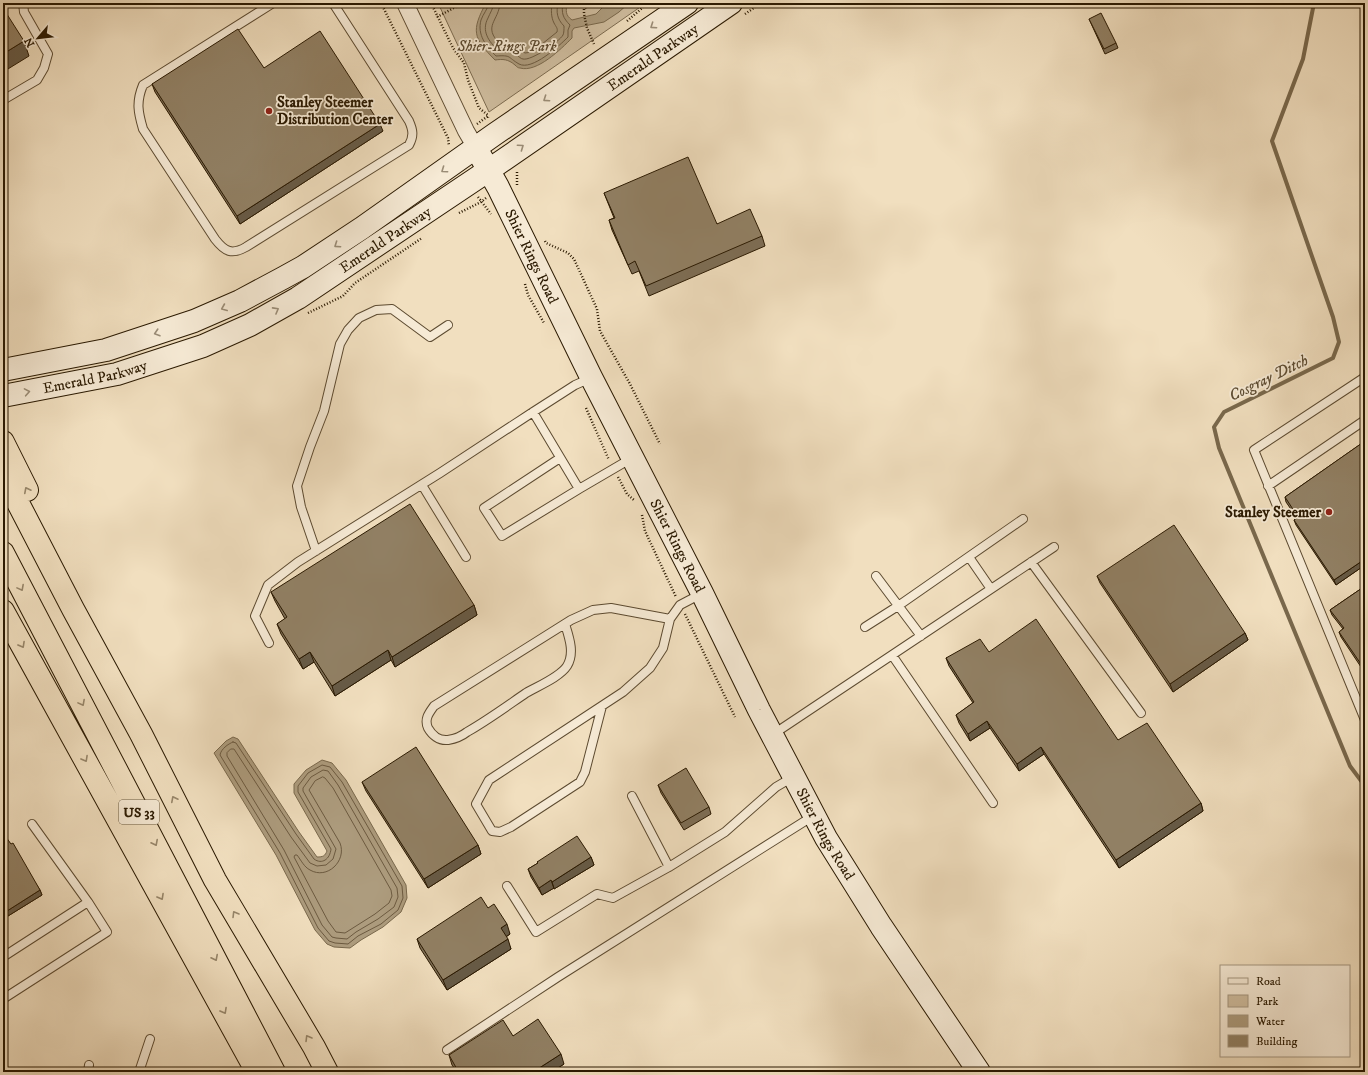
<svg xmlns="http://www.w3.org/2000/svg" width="1368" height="1075" font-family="'IM FELL DW Pica',serif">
<rect width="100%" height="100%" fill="#f1dfbf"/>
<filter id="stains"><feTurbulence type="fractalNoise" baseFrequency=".005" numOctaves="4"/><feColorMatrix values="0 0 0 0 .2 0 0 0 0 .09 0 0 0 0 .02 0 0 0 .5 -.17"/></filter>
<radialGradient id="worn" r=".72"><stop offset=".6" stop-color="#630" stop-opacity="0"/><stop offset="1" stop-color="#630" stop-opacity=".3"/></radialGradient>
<path fill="#cfbd9f" stroke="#7c6b50" d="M438,3H646L489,112Z"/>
<path fill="#ad9c7e" stroke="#79684c" d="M486,3H567C566,11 565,15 572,20L596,14L607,3H629L619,12L604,22L574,28L572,31V38C561,49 537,73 520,68C518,68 517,67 515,65C508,59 503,59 495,60C473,38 471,31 486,3Z
M233,737L238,739L299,832L317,857C323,857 325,856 327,851L294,793V784L306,770L322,760L332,763L346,780L406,885L407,898L401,912L383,927L361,940L350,948L334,947L327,944L315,930L276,855L214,753L226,741Z"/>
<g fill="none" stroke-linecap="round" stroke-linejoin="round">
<path stroke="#6c5a40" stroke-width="1" d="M489,3C488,9 483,14 481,20C477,35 486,46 496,56C512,55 507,57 519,64C532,71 559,46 568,37V30L570,25C563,18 561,13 563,3
M494,3C493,9 490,13 488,18C481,31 489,42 498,50C504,50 510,50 516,54C518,56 521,59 523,59C531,61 559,42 563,35C564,33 564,29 564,26C557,19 556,12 558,3
M500,3C499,21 482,26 500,44L515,47L525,53L532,52L557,32C558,28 556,27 554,23C551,17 551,10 552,3
M233,742L236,743L296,834L314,859C322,865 330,859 331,849L298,792V786L308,773L322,765L330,767L342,782L402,886L403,898L398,910L381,924L358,936L348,944L335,943L329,941L318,928L280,853L220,755C221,749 228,744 233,742Z
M231,749H234L291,837L310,863L317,866L326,865L333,859L336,849L303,791V788L311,777L323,770L328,771L338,785L397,888L398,897L394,907L378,919L356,932L347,939L336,938L332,937L322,925L284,850L227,756V753Z
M323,777L325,778L333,788L391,890L392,896L389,903L375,914L345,933L336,932L328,921L294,857L295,855H297C301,860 304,867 310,870C327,880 347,861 340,843L309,790L315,781Z"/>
<path stroke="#79684c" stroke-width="4" d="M1314,3L1303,59L1272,141L1333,317L1339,342L1333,358L1224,412L1214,427L1219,448L1350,766L1365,786"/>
<g stroke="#5c4a30" stroke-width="10">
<path id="service" d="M273,3L143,85C136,102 138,112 143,129L215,239C225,252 232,255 246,247L409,145C414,136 413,130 409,121L333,3
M3,100L37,80L44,68L48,54L24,12L23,3
M1365,377L1254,450L1365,720
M533,412L579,489L632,458
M560,458L484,508L502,536L579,489
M422,485L466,557
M1268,486L1365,420
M316,551L301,507L297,486L310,447L324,411L340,344L348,330L359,318L376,310L392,309L430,337L448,325
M969,557L991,589
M1031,562L1141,713
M876,576L921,636
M565,624C569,637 575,653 567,666C560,677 538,686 526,693C507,706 488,720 467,732C462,736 454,739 448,740C439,741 432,735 428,728C424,719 429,713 434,706L571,620L593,610L611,608L670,619
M865,627L898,606L1023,519
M269,643L255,616L268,585L298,562L440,473L533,412L575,385L591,378
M892,655L993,803
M602,706L585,772L580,782L511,827L500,832L492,831L476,804L489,780L623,692L650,668L663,648L670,619L680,605L701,594
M772,735L1054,547
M632,796L669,867
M32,824L88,902
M507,886L536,932L597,894L613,898L669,867L725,832L776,787L793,777
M3,950L6,955L88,902L107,932L3,999
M447,1050L558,977L813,816
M88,1072L89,1065
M139,1072L150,1039"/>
</g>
<g stroke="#5c4a30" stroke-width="18">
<path id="minor" d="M405,3L466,131L476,148"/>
</g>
<g stroke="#2a1901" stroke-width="24">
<g id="secondary">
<path id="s1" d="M476,148L498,187L591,377L702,593L759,710L826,838L881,926L979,1072"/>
<path d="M3,370L106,350L194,321L240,301L283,278L303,267L362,228L495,134L687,3"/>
<path id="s2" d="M3,396L117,374L203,346L250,325L298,298L489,170L731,3"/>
</g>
</g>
<g stroke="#2a1901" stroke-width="24">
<path id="motorway" d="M3,442L27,490
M3,474L73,609L141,734L215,880L314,1047L327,1072
M3,553L274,1072
M3,611L257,1072"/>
</g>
<path stroke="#2a1901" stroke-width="2.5" stroke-dasharray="1 2" stroke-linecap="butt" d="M381,3L448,138L449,146
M431,3L453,48L464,63L468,80L479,108L489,116
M584,3V14L587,28L594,44
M585,8L590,3
M745,14L761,3
M437,17L463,3
M627,21L648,3
M477,124L488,116V118
M517,185V172
M478,197L491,214
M459,213L481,202L486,198
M545,241L546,243L568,253L574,259L597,309L600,331L630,384L660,444
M525,284L528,295L544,323
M308,313L343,296L355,283L422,238
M586,408L609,460
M618,477L627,494L634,500
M642,515L645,531L676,597
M685,614L735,717"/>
<use href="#service" stroke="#f6ead5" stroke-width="8"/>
<use href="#minor" stroke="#f6ead5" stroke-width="16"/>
<use href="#secondary" stroke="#f6ead5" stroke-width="22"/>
<use href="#motorway" stroke="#f1dfbf" stroke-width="22"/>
</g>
<path fill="#7d6e56" stroke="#2a1901" d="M1089,19L1116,43L1118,48L1105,54Z
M264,68L383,131L240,224L155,92L152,84Z
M604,193L762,236L765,246L649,296L639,271L632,274L612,230L609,220L614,218Z
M1365,441V565L1336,585L1296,525L1294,520L1297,518L1286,502L1285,497Z
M1097,576L1245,633L1248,640L1173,692L1100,583Z
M1365,586V673L1341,637L1339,632L1343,629L1332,615L1330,610Z
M271,592L474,605L477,615L395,667L391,660L335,696L314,662L303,669L281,634L277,624L285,619L275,601Z
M989,652L1118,740L1201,803L1203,811L1119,868L1044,754L1019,771L990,728L970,741L959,723L956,715L973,703L949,666L946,658Z
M362,782L478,845L481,854L428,888L366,791Z
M658,785L709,807L711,814L684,830L661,793Z
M3,833L40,890L42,895L8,916L3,907Z
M591,857L594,865L554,889V888L542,895L531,877L528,869L538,863L537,862Z
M488,908L510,934L506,937L511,949L447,990L420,948L417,939Z
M513,1036L564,1064L552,1072H457L452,1065L449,1055Z"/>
<path fill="#665a46" stroke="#2a1901" d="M24,41L29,56L3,72V54Z
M380,124L383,131L240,224L237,216Z
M1365,559V565L1336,585L1334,580Z
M474,605L477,615L395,667L392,657Z
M1245,633L1248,640L1173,692L1170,684Z
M388,650L391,660L335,696L332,686Z
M310,652L314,662L303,669L299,659Z
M987,721L990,728L970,741L968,734Z
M1041,747L1044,754L1019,771L1017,764Z
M1201,803L1203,811L1119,868L1116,860Z
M478,845L481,854L428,888L424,879Z
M591,857L594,865L554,889L552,882Z
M551,880L554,888L542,895L539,888Z
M40,890L42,895L8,916L7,911Z
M507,924L510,934L504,938L501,928Z
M508,939L511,949L447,990L443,980Z
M561,1054L564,1064L552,1072H533Z"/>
<path fill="#918064" stroke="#2a1901" d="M3,8L24,41L3,54Z
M1101,13L1116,43L1104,49L1089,19Z
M238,29L264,68L320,31L380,124L237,216L152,84Z
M688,157L717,224L750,209L762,236L646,286L635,261L628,265L609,220L615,218L604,193Z
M1365,441V559L1334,580L1294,520L1298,517L1285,497Z
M410,504L474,605L392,657L388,650L332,686L310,652L299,659L277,624L287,617L271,592Z
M1174,525L1245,633L1170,684L1097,576Z
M1365,586V670L1339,632L1344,628L1330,610Z
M1036,619L1118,740L1147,723L1201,803L1116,860L1041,747L1017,764L987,721L968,734L956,715L974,702L946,658L980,639L989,652Z
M416,747L478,845L424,879L362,782Z
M686,768L709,807L681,823L658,785Z
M3,833L11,844L13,843L40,890L7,911L3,905Z
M577,836L591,857L552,882L551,880L539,888L528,869L538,863L537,862Z
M481,897L488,908L494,904L507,924L501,928L508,939L443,980L417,939Z
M538,1019L561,1054L533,1072H458L457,1071H458L449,1055L503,1020L513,1036Z"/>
<defs><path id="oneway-chevron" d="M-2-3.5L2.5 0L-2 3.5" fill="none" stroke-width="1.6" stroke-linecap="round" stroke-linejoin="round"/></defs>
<g stroke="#9a8c76">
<use href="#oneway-chevron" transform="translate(653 26) rotate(146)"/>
<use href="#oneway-chevron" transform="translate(546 99) rotate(146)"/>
<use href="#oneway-chevron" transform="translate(521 147) rotate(-35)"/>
<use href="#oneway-chevron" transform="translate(444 170) rotate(145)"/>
<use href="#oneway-chevron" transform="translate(337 245) rotate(146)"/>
<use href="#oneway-chevron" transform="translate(224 308) rotate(157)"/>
<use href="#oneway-chevron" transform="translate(276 310) rotate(-29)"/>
<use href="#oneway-chevron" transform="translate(157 333) rotate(162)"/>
<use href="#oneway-chevron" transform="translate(27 392) rotate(-10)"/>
</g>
<g stroke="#97866a">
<use href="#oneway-chevron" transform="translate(27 490) rotate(-117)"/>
<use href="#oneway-chevron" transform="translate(21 588) rotate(62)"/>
<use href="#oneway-chevron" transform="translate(22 645) rotate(61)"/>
<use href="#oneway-chevron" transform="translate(82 703) rotate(62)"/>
<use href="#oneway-chevron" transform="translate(85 759) rotate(61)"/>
<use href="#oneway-chevron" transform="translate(174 799) rotate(-117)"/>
<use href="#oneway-chevron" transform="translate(155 843) rotate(63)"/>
<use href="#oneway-chevron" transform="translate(161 897) rotate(61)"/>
<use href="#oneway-chevron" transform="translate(235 914) rotate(-121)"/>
<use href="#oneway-chevron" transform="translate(215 958) rotate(63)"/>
<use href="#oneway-chevron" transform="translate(224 1011) rotate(61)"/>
<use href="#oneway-chevron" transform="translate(308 1038) rotate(-121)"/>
</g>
<g fill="#8f2418" stroke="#f6ead5" stroke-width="1.5">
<circle cx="269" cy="111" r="4"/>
<circle cx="1329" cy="512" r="4"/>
</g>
<g text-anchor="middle" stroke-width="3.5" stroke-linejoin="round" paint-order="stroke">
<rect fill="#f6ead5" stroke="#675841" stroke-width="1" x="119" y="800" width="40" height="24" rx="3"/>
<g font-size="14" font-weight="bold" fill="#2a1901">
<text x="139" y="817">US 33</text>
</g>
<g font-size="15" font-style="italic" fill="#5c4a30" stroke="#f6ead5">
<text x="507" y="51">Shier-Rings Park</text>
</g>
<g font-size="15" fill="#2a1901" stroke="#f6ead5">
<text dy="5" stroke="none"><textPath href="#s2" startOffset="742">Emerald Parkway</textPath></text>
<text dy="5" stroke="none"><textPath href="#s2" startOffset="418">Emerald Parkway</textPath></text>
<text dy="5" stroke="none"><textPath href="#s1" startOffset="122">Shier Rings Road</textPath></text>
<text dy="5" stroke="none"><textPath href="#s2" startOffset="94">Emerald Parkway</textPath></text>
<text dy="5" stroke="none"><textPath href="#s1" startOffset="446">Shier Rings Road</textPath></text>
<text dy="5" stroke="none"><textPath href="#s1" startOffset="770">Shier Rings Road</textPath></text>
</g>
<g font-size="15" font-weight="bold" fill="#2a1901" stroke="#f6ead5" text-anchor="start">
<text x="277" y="107">Stanley Steemer<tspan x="277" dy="17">Distribution Center</tspan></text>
<text x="1321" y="517" text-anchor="end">Stanley Steemer</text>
</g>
<g font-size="16" font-style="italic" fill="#5e4d33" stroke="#f6ead5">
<text transform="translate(1268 377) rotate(-26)" y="6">Cosgray Ditch</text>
</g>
</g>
<rect width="1368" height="1075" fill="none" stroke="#f1dfbf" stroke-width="16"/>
<rect x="4" y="4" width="1360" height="1067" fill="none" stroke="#2a1901" stroke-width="2"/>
<rect x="8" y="8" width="1352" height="1059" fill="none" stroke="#2a1901"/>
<rect x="1220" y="965" width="130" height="92" fill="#f6ead5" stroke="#a49680"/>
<rect x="1228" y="978" width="20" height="6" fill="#f6ead5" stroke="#a49680"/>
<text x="1256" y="985" font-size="12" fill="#2a1901">Road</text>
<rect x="1228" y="995" width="20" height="12" fill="#cfbd9f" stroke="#a49680"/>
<text x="1256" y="1005" font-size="12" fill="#2a1901">Park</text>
<rect x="1228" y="1015" width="20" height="12" fill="#ad9c7e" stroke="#a49680"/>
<text x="1256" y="1025" font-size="12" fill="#2a1901">Water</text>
<rect x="1228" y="1035" width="20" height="12" fill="#918064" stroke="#a49680"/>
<text x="1256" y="1045" font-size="12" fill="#2a1901">Building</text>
<g transform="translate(38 38) rotate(242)" stroke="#f6ead5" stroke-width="3" paint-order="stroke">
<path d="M0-3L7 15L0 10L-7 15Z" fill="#2a1901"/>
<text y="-6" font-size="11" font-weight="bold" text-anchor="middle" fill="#2a1901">N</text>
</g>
<rect width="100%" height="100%" filter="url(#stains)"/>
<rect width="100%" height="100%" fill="url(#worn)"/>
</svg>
